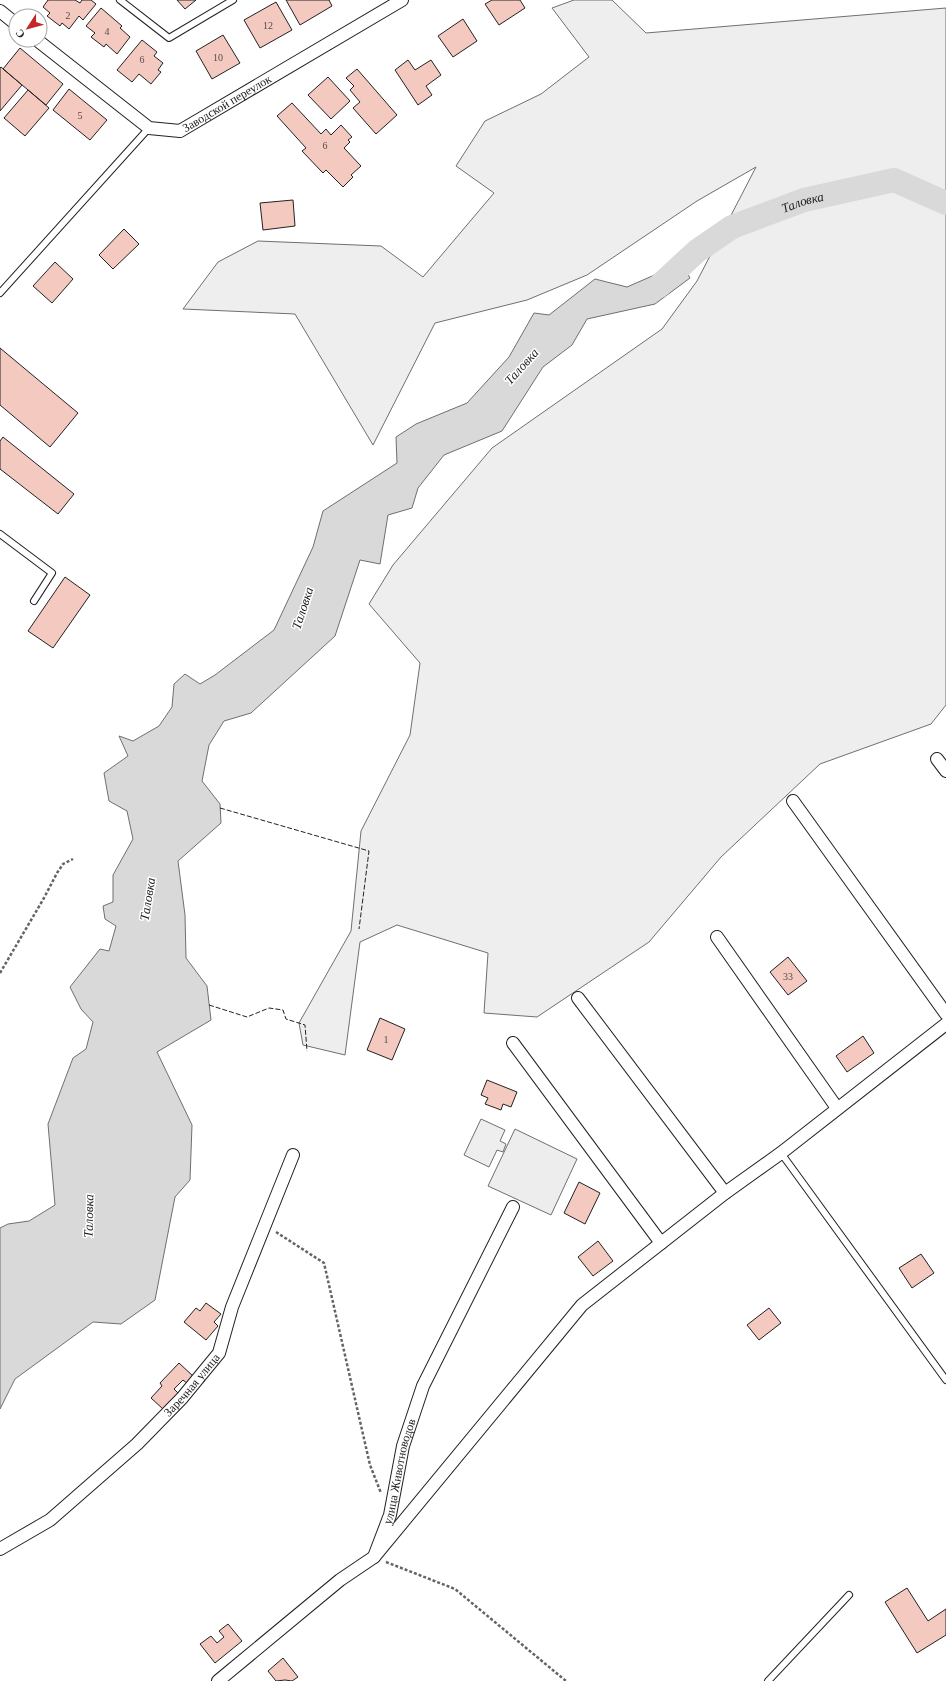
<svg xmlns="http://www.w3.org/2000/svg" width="946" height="1681" font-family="Georgia,serif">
<rect width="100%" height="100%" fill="#fff"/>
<path fill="#eee" stroke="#6f6f6f" d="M574,0H612L646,33L946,8V705L931,724L820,764L721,857L649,942L537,1017L484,1013L488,953L397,925L360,942L345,1055L303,1045L299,1023L351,931L361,831L410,735L420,663L369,604L393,565L492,448L662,329L697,281L756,167L697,201L587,275L527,300L435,323L373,445L295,314L183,309L218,262L258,241L381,246L423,277L494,193L456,166L485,121L541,94L589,57L552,8Z
M481,1119L505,1130L500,1141L506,1144L503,1152L497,1150L489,1167L464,1155Z"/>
<path fill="#ededed" stroke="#6f6f6f" d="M515,1129L577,1159L551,1215L488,1186Z"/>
<path fill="#d9d9d9" stroke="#6f6f6f" d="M682,263L690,278L655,304L587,319L572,345L543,367L502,431L444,455L418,488L412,508L388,515L380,564L360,560L335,636L251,713L224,721L209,745L202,781L220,804L221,823L178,861L185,915L186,958L207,986L211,1020L157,1052L192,1125L190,1180L175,1197L155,1300L121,1324L93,1322L15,1379L0,1409V1228L8,1224L29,1221L55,1205L48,1124L73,1058L86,1049L93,1022L81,1009L70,987L100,949L109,951L116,926L105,919L103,906L113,902V875L133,839L127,811L109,801L104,773L128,756L119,736L133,741L159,726L172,707L174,684L185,674L200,684L215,675L274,630L313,547L323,511L397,463L396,437L416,424L467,403L509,357L534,313L549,315L595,279L627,287Z"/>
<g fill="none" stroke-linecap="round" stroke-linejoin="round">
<path stroke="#d9d9d9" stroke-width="24" id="s1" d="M659,286L697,251L732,227L804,200L894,180L946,203"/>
</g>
<path fill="#f3c9c0" stroke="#222" d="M48,0H75L80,3L82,0H91L96,4L83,20L79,16L69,29L62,23L60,26L47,16L50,13L43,7Z
M177,0H196L185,9Z
M286,0H329L332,6L300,25Z
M492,0H520L525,8L499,25L485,4Z
M276,2L292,30L260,48L244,20Z
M101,8L122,26L120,28L130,37L117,54L106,44L104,47L91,37L95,33L86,26Z
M463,19L477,41L453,57L438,36Z
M223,35L240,63L212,79L196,51Z
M142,40L157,52L154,56L163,63L158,70L161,72L151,84L139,74L132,82L117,70Z
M20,48L63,84L46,105L3,69Z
M408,60L415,70L431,60L441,75L426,86L432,95L418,105L395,70Z
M1,67L22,85L0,111V68Z
M357,69L397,115L376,134L353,108L360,102L350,90L354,86L346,78Z
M328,77L350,101L331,119L308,95Z
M69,89L107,120L90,140L53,110Z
M28,90L49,108L25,136L4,118Z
M292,103L321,134L326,129L331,135L341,125L352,137L348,140L350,142L344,148L361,166L351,175L353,177L343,187L326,170L323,173L302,151L306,148L277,116Z
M293,200L295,226L263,230L260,203Z
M124,229L139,244L113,269L99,255Z
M55,262L73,279L52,303L33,286Z
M0,348L78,413L50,447L0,405Z
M3,437L74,494L58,514L0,469V441Z
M65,577L90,595L53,648L28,631Z
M788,957L807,981L788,995L770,972Z
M380,1018L405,1029L392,1060L367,1050Z
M863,1036L874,1053L847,1072L836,1056Z
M487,1080L517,1092L511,1107L503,1104L501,1110L485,1104L488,1098L481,1095Z
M579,1182L600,1193L585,1224L564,1213Z
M598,1241L613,1261L593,1276L578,1257Z
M921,1254L934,1273L912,1288L899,1268Z
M206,1303L221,1314L214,1322L218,1326L206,1340L184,1322L196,1308L200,1311Z
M769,1308L781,1323L759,1340L747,1325Z
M179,1363L194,1377L188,1384L183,1380L174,1389L178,1393L163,1409L151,1398L162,1386L160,1383Z
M907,1588L928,1621L946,1609V1635L917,1653L885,1602Z
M228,1624L242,1641L215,1663L200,1644L211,1636L217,1643L224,1637L219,1631Z
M283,1658L298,1677L292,1681L285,1680L276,1681L268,1671Z"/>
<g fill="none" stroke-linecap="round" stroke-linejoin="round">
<g stroke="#222" stroke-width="8">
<path id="lane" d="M120,0L169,38L233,0
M0,293L149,128
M0,534L52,573L34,601
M781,1153L946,1380
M768,1681L849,1595"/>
</g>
<g stroke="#222" stroke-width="14">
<g id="street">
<path d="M0,11L16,24"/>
<path id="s2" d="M37,40L149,128L180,131L402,0"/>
<path d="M937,759L946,771"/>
<path d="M793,801L946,1014"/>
<path d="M717,937L837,1108"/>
<path d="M578,998L725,1193"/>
<path d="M513,1043L661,1243"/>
<path id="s3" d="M0,1549L50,1520L137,1444L182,1398L219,1353L232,1307L293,1155"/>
<path d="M374,1557L582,1305L725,1193L781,1153L946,1024"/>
<path id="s4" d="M218,1681L340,1580L374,1557L390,1515L403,1446L423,1386L513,1207"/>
</g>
</g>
<path stroke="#646464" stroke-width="2.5" stroke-dasharray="3 2" stroke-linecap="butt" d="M0,973L44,898L57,873L63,864L73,859
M276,1232L324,1263L370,1465L381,1493
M386,1562L455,1589L566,1681"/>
<use href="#lane" stroke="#fff" stroke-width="6"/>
<use href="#street" stroke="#fff" stroke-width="12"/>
<path stroke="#222" stroke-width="1" stroke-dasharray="5 2" stroke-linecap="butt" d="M220,808L369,851L359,929
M209,1005L247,1017L269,1008L283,1010L286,1019L305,1025L307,1051"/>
</g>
<g text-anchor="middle" stroke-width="3" stroke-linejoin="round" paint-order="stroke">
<g font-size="10" fill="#564c4a">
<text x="68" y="19">2</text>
<text x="268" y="29">12</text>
<text x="107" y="35">4</text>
<text x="218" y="61">10</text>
<text x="142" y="63">6</text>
<text x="80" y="119">5</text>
<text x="325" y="149">6</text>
<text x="788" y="980">33</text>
<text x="386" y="1043">1</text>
</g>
<g font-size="12" fill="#222" stroke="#fff">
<text dy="4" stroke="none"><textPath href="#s2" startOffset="228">Заводской переулок</textPath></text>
<text dy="4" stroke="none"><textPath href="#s3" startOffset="254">Заречная улица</textPath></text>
<text dy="4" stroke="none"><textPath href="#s4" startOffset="289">улица Животноводов</textPath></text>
</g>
<g font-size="13" font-style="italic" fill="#222" stroke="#fff">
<text dy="5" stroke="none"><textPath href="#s1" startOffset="169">Таловка</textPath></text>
<text transform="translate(521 366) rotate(-48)" y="5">Таловка</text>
<text transform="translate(302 608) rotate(-72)" y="5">Таловка</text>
<text transform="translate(147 899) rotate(-81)" y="5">Таловка</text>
<text transform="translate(88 1216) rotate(-89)" y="5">Таловка</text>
</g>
</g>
<g transform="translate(28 28) rotate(234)"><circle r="19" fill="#ffffff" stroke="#a7a7a7"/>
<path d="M0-3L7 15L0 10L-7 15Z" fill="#c62828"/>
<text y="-6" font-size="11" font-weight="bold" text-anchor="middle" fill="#222222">С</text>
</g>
</svg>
